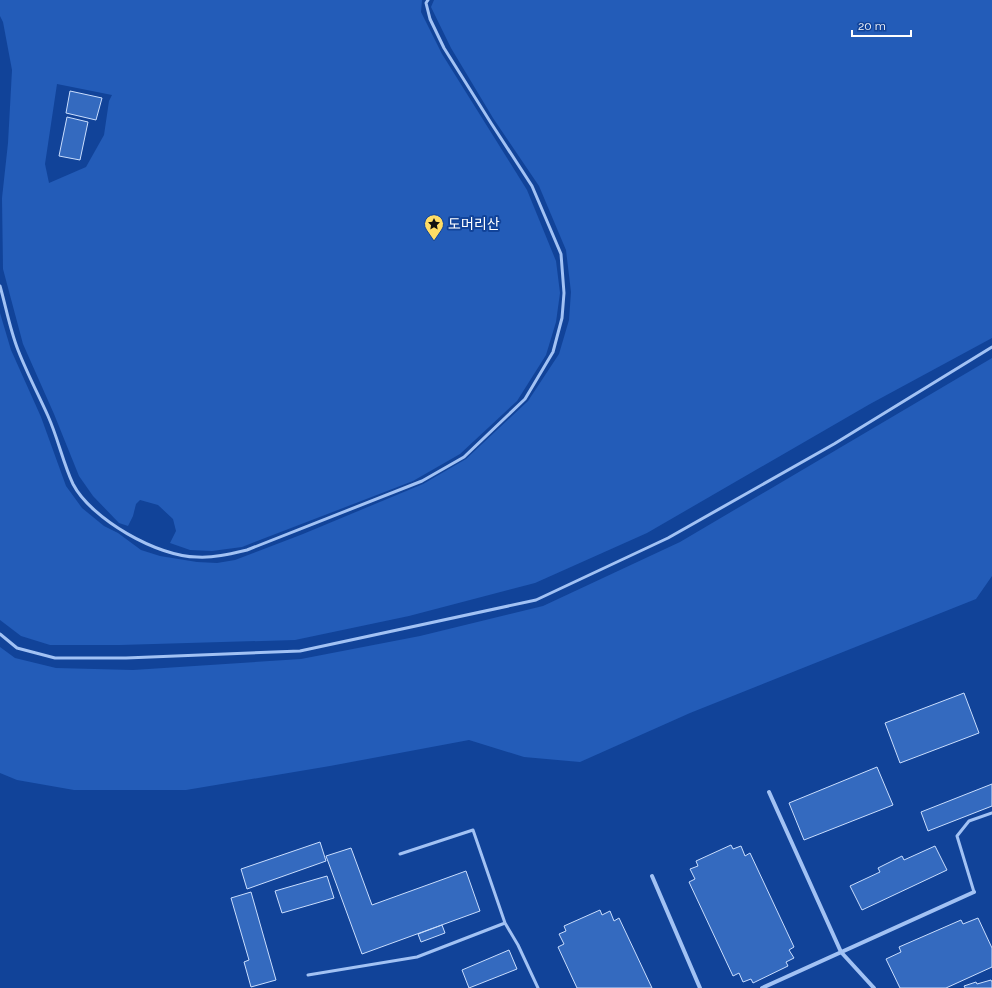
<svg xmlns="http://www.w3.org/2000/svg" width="992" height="988" font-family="Raleway,'Noto Sans KR',sans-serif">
<rect width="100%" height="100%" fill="#114399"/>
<path fill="#235cb8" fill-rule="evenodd" d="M0,0H422L421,12L442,54L527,190L556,261L560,293L556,322L546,355L517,401L460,454L413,481L242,547L212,551L190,550L170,543L176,531L173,519L158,505L140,500L136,504L133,516L128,526L119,523L93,496L79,476L54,414L23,344L3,269L2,198L8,143L12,70L3,22L0,16ZM57,84L112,95L109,101L104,135L86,167L49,183L45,164Z
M434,0H992V338L870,404L647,533L535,583L409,616L295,640L120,645H50L21,636L0,620V313L11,350L41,417L66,486L82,508L104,526L118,533L141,550L160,556L197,562L217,563L235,560L303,534L423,484L466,459L528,401L559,354L569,320L571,292L566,250L539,186L493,118L451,48L431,7Z
M992,358V576L976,599L690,713L580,762L524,757L469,740L330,766L186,790H74L17,780L0,773V647L15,658L56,668L133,670L301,659L420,636L543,606L680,542Z"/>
<path fill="#346abf" stroke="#cadefe" d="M70,91L102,98L96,120L66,113Z
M67,117L88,122L80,160L59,156Z
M964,693L979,733L900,763L885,723Z
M877,767L893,805L804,840L789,803Z
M992,784V806L928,831L921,812Z
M320,842L326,861L247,889L241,869Z
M731,845L733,849L741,846L745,856L750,853L794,947L789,950L794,958L786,962L788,966L753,983L751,979L743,982L739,973L733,976L689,882L695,879L690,869L698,866L696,861Z
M935,846L947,870L862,910L850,886L880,872L878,868L902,856L904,860Z
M351,848L372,905L466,871L480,911L362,954L326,856Z
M327,876L334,898L282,913L275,891Z
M251,892L276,980L251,987L244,962L249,960L231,898Z
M600,910L602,915L610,911L614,921L619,918L652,988H577L558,947L564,944L559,934L566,931L564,926Z
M978,918L992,948V967L946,988H900L886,959L901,952L899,947L961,920L963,924Z
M442,925L445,933L421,942L418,934Z
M509,950L517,969L469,988L462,970Z
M991,980L992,982V988H965L964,986L976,982L977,984Z"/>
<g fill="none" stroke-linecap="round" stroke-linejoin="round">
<path stroke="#a2c2f4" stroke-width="3" d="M0,286C6,307 10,330 18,350C27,373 38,394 48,416C58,438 63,463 73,484C91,519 158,557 197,557C214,558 230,554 247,550L422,481L464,457L525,399L553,352L562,318L564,293L561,254L532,186L491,123L444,48L430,19L426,3L428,0
M0,634L17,648L55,658H126L300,651L536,600L668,538L834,444L992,347
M400,854L473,830L505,923
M974,892L957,836L969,821L992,813
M308,975L417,957L505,923L518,945L538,988"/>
<path stroke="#a2c2f4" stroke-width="4" d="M769,792L841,952L874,988
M652,876L700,988
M762,988L974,892"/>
</g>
<defs>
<g id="sight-pin" transform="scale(1)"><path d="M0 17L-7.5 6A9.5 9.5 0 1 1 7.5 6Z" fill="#ffdd65" stroke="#114399"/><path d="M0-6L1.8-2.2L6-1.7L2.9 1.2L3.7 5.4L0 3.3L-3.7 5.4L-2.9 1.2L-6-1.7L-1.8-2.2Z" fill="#111"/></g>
</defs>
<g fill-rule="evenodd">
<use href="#sight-pin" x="434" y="224"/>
</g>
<g text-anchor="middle" stroke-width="4" stroke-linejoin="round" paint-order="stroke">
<g font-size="14" fill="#fff" stroke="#114399" text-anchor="start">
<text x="448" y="229">도머리산</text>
</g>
</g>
<path d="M852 30v6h59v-6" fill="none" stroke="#ffffff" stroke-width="2"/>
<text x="858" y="30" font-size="12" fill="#ffffff" stroke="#114399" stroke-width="3" paint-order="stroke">20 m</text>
</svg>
